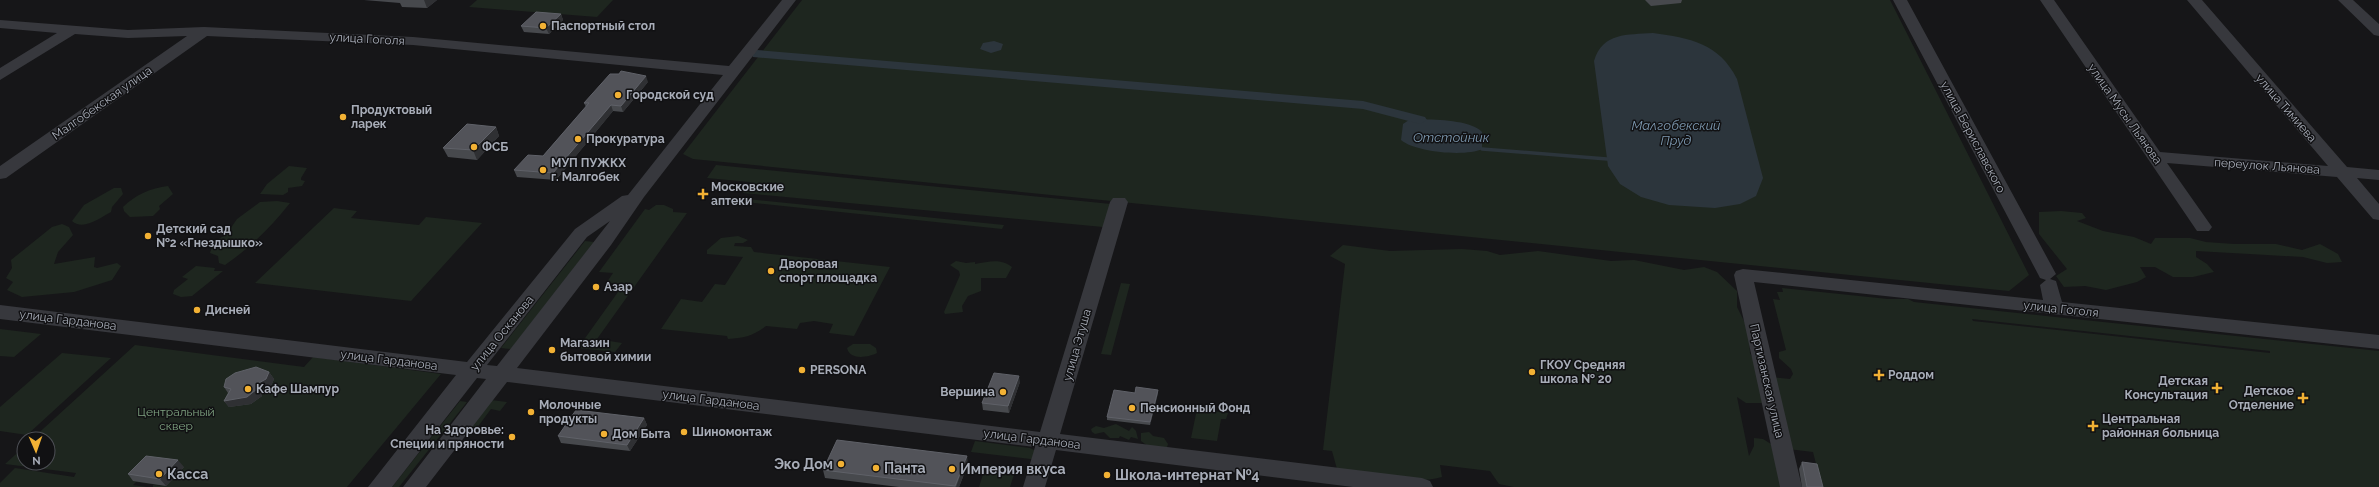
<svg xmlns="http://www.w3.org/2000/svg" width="2379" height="487" font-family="Raleway,sans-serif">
<rect width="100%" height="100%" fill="#161618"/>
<path fill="#1e261f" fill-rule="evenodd" d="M477,0H613L597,17L469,7Z
M802,0H1890L2029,275L2009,291L693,159L683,154Z
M716,165L1111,204L1103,227L743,193L750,182L707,178Z
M289,166L307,168L301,178V180L305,181L302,186L288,188V192L283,195L260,194L267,184Z
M168,186L173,194L159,206L160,209L153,216L130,217L124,211L123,207C135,195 151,188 168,186Z
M114,188H121L123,194L112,207L111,212C100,218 83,231 72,221L84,205Z
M738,198L1004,225L1002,229L735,201Z
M277,201L290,203C270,228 251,247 225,265L219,263L218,256L210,253L214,241L226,235L237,219L260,202Z
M656,205H664L673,209V212L687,213L597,339L622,343L615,352L578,348L618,292L615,290L617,284L607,282L613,273L599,272L645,209L649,210Z
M334,208L357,211L351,218L419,225L426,217L482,223L411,301L255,283Z
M2061,211L2082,213L2086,218L2077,221L2103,231L2134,237L2151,244L2155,238H2190L2206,242L2234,244H2276L2302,250L2320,244L2338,254L2342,262L2327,263L2303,257L2196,251V257L2207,264L2214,272L2193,277H2173L2155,267H2140L2146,277L2137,282L2106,290L2085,286L2064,287L2056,276L2067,269L2039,234V212Z
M62,224L69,227L73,235L58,252L54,264L95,257L94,267L97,268L117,263L121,266L112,280L74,292L22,297L7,290L13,282L6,278L12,268L11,260L52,227Z
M738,236L748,240L743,243H735L734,246L751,247L754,252L890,267L854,336L829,333L833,324L814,321L800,323L797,329L766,326C753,336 744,338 728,339L727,336L661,329L681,299L702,302L715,284L725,285L743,257L707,254V250L721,238Z
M585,241L594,242L511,349L501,348Z
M1343,245L1390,251L1462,249L1487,251L1500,255L1538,251L1611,261L1634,260L1684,270L1704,267L1717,272L1737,291V307L1748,329L1750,353L1754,361L1763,403H1746L1737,397L1749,456L1754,446V438L1763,439L1771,444L1782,487H1514L1499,484L1490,471L1440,465L1442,477C1410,486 1370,474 1337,469L1332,451L1323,450L1345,264L1330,256Z
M956,261L966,263L975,262V264C989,262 1000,258 1012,267L1006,278H981V291L968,296L962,306L963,312L945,314L944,312L960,275L959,271L950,265Z
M196,266L215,268L214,271H223L192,296L181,297L173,294L174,290L188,279L182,277Z
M1121,283L1130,284L1111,355L1101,354Z
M1782,288L1888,299H1908L1914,302L2379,351V487H1822L1813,452L1788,449L1771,377L1790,379L1793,374L1791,369L1779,358V352L1786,350L1773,299L1780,300L1777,292H1783ZM1972,319L2270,351V353L1973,321Z
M0,329L41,334L14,357L0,356Z
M853,344H870L876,348L877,353C869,357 850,361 847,348Z
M135,345L304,367L313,357L441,374L347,487H153V485L165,486L136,482L133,485L147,487H0V483L15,468L74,477L76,473L5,464L24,447V463H48V439H32Z
M62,353L111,358L27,435L0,431V407Z
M491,400L507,402L500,411L491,409L471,436L465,435Z
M460,401L467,402L399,487H392Z
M1197,409L1228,413L1226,419H1221L1217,441L1191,438Z
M1116,424L1129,431L1132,427L1136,431L1138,439L1131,437L1129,440L1120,436L1119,438H1110L1104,432L1095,434L1092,432L1091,429L1096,426L1104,428Z
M1149,432L1153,436L1164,438L1168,444L1166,451L1148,446L1141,441V433Z
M975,441L1030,448L1034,450L1039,460L971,452Z
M986,465L1016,468L1010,487H979Z"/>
<path fill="#2c353c" d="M1653,33C1690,38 1719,43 1737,79L1763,178L1756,196L1740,204L1715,208L1669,205L1641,197L1620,184L1608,166L1594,61C1603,32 1627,35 1653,33Z
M994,41L1003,44L1001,50L991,53L980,49L983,43Z
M1409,120C1427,119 1470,119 1482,132V149C1465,157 1415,152 1401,140L1403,124Z"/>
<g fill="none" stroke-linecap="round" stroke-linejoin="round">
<path stroke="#2c353c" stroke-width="3.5" d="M1482,149L1607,159"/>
<path fill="#2c353c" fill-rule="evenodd" d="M757,50L1363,101L1425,117L1427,120L1420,124L1363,109L753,57L751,54L753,51Z"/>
<path fill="#37383d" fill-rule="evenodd" d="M782,0H796L644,197L611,245L517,368L1040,432L1110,202L1113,198H1125L1128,202L1060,434L1422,478L1430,481L1433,487H1353L1056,450L1045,487H1023L1035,447L507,382L426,487H403L486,379L477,378L392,487H368L456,375L0,319V305L467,362L575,229L622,196L628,195L723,75L413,45L207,36L6,178L0,179V166L187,36L128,38L75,34L0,80V68L57,33L0,28V20L128,30L204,27L413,37L729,66ZM610,221L497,366L487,365L587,237Z
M1893,0H1907L2056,274L2050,279L2056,281L2062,302L2379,335V349L1754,282L1802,487H1780L1734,275L1736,271L1743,269L2043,300L2040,285L2046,280L2040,278L2038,274Z
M2040,0H2054L2160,152L2328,166L2187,0H2202L2347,167L2379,170V180L2357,178L2379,204V220L2373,219L2337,177L2167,163L2212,227L2209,231H2197Z
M2338,0H2353L2379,24V36L2374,35Z"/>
</g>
<path fill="#47494d" d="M364,0H437L427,8L402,7L400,3Z
M1645,0H1682L1681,3L1651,6Z
M561,14L563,20L549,34L524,32L521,26Z
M648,82L623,112L613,111L556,180L517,177L514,170L543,156L586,107L584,103Z
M496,127L499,136L477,160L448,157L443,148Z
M269,372L274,379L271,386L261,391L262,396L251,404L229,407L224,401L228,393L224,387Z
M1020,382L1009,413L983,410L982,403Z
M1135,393H1158L1150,425L1107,420V417Z
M644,418L647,425L630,451L561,443L558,436Z
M1802,462L1823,487H1802L1799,469Z
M968,464L959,487H899L825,478L823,470Z
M184,467L166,486L133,481L128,474Z"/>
<path fill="#2f3033" d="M424,0H437L427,8Z
M561,14L563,20L549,34L546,28Z
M646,76L648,82L623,112L621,106Z
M611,105L613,111L556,180L553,173Z
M496,127L499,136L477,160L473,150Z
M269,372L274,379L271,386L261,391L262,396L251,404L229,407L224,401L257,384Z
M1019,376L1020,382L1009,413L1008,406Z
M1158,390V393L1150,425V422Z
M644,418L647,425L630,451L627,445Z
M967,456L968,464L959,487H956Z
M178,460L184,467L166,486L160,479Z"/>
<path fill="#525359" stroke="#5f6168" d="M536,12L561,14L546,28L521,26Z
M621,71L646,76L621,106L611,105L553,173L514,170L528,155L543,156L589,103H584L610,74H619Z
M467,124L496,127L473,150L443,148Z
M256,367L269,372L266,379L257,384V389L247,397L224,401L231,389L224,387L226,379L235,373Z
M994,373L1019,376L1008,406L982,403Z
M1136,387L1158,390L1150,422L1107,417L1114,390L1135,393Z
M576,410L644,418L627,445L558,436Z
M837,440L967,456L955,486L823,470Z
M146,456L178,460L160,479L128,474Z
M1802,462L1817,464L1823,487H1807Z"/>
<g fill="#f2b134" stroke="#111113" stroke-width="1.5">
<circle cx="543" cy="26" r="4"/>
<circle cx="618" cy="95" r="4"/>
<circle cx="343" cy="117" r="4"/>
<circle cx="578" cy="139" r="4"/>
<circle cx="474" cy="147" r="4"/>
<circle cx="543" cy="170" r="4"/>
<path d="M701 188h4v4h4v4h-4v4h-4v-4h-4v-4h4z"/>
<circle cx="148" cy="236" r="4"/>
<circle cx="771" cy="271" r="4"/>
<circle cx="596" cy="287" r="4"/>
<circle cx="197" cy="310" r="4"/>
<circle cx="552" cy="350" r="4"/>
<circle cx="802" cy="370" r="4"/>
<circle cx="1532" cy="372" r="4"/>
<path d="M1877 369h4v4h4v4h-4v4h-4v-4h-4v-4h4z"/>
<path d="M2215 382h4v4h4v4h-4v4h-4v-4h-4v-4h4z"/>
<circle cx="248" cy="389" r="4"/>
<circle cx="1003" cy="392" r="4"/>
<path d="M2301 392h4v4h4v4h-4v4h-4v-4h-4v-4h4z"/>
<circle cx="1132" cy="408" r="4"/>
<circle cx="531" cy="412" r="4"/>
<path d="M2091 420h4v4h4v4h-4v4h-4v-4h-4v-4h4z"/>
<circle cx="684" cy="432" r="4"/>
<circle cx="604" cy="434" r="4"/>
<circle cx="512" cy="437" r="4"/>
<circle cx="841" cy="464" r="4"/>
<circle cx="876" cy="468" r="4"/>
<circle cx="952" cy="469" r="4"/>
<circle cx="159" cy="474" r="4"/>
<circle cx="1107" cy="475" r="4"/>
</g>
<g text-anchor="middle" stroke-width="3" stroke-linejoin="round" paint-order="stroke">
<g font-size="12" font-weight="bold" fill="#a8adb8" stroke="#111113" text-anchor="start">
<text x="551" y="30">Паспортный стол</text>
<text x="626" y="99">Городской суд</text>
<text x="351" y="114">Продуктовый<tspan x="351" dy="14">ларек</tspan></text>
<text x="586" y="143">Прокуратура</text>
<text x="482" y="151">ФСБ</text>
<text x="551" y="167">МУП ПУЖКХ<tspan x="551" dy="14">г. Малгобек</tspan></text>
<text x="711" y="191">Московские<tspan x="711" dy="14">аптеки</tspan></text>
<text x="156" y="233">Детский сад<tspan x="156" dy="14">№2 «Гнездышко»</tspan></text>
<text x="779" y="268">Дворовая<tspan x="779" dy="14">спорт площадка</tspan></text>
<text x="604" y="291">Азар</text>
<text x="205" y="314">Дисней</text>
<text x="560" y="347">Магазин<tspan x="560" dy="14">бытовой химии</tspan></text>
<text x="1540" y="369">ГКОУ Средняя<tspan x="1540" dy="14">школа № 20</tspan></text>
<text x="810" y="374">PERSONA</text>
<text x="1888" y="379">Роддом</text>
<text x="2208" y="385" text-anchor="end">Детская<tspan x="2208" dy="14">Консультация</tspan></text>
<text x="256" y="393">Кафе Шампур</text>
<text x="2294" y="395" text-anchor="end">Детское<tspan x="2294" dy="14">Отделение</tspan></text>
<text x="995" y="396" text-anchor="end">Вершина</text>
<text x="539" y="409">Молочные<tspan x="539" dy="14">продукты</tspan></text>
<text x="1140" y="412">Пенсионный Фонд</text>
<text x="2102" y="423">Центральная<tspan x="2102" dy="14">районная больница</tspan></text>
<text x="504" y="434" text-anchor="end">На Здоровье:<tspan x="504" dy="14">Специи и пряности</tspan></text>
<text x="692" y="436">Шиномонтаж</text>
<text x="612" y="438">Дом Быта</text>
</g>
<g font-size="12" fill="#a8adb8" stroke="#111113">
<text transform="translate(367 39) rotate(3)" y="4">улица Гоголя</text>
<text transform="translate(102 103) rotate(-35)" y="4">Малгобекская улица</text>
<text transform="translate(2286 108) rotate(49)" y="4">улица Тимиева</text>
<text transform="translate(2125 114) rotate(55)" y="4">улица Мусы Льянова</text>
<text transform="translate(1973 137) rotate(62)" y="4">улица Бериславского</text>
<text transform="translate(2267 166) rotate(4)" y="4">переулок Льянова</text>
<text transform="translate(2061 309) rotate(6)" y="4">улица Гоголя</text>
<text transform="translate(68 320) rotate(7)" y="4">улица Гарданова</text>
<text transform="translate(502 333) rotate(-51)" y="4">улица Осканова</text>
<text transform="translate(1077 345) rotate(-74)" y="4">улица Этуша</text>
<text transform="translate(389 360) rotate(7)" y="4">улица Гарданова</text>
<text transform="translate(1767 381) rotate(77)" y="4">Партизанская улица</text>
<text transform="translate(711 400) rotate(7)" y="4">улица Гарданова</text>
<text transform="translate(1032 439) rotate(7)" y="4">улица Гарданова</text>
</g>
<g font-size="12" fill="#7fa381" stroke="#111113">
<text x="176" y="416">Центральный<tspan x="176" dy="14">сквер</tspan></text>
</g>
<g font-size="13" font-style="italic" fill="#7f9bb3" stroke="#111113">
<text x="1676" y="130">Малгобекский<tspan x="1676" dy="15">Пруд</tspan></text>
<text x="1451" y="142">Отстойник</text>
</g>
<g font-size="14" font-weight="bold" fill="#a8adb8" stroke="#111113" text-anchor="start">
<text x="833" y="469" text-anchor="end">Эко Дом</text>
<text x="884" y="473">Панта</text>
<text x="960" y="474">Империя вкуса</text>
<text x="167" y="479">Касса</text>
<text x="1115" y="480">Школа-интернат №4</text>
</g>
</g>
<g transform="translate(36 451) rotate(178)"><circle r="19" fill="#111113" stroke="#4d4f55"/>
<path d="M0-3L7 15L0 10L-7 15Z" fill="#f2b134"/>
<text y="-6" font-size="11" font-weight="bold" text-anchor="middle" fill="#a8adb8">N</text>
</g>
</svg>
